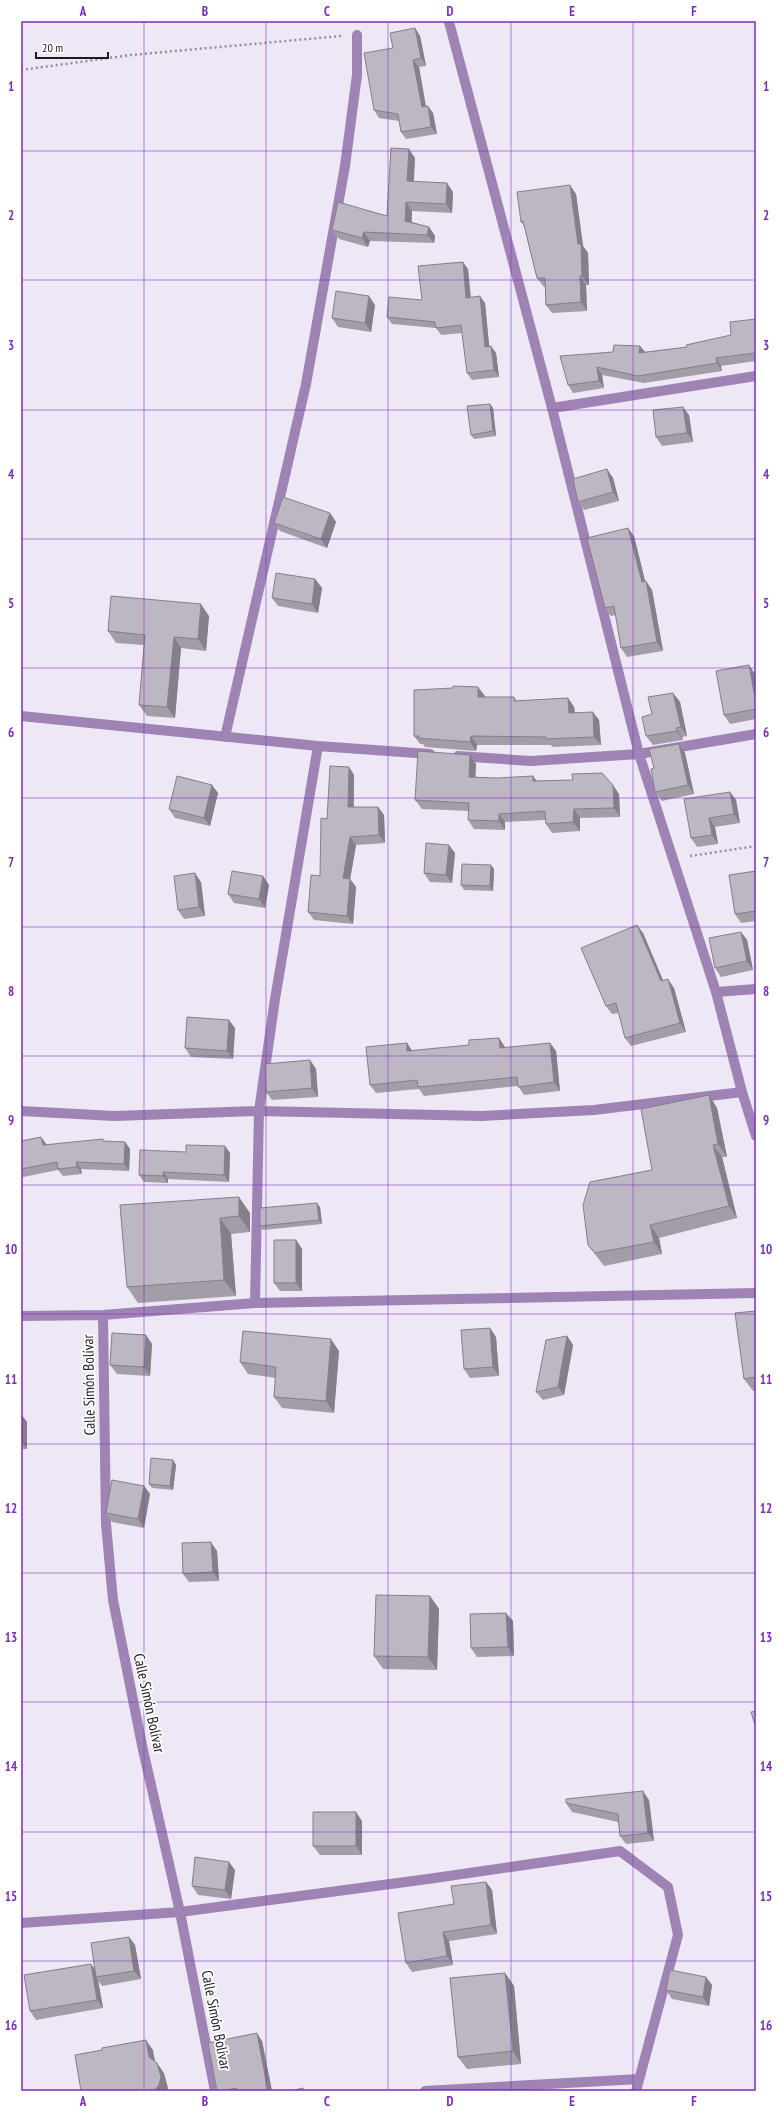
<svg xmlns="http://www.w3.org/2000/svg" width="777" height="2112" font-family="'PT Sans Narrow',sans-serif">
<rect width="100%" height="100%" fill="#eee7f5"/>
<g fill="none" stroke-linecap="round" stroke-linejoin="round">
<path stroke="#948f99" stroke-width="2.5" stroke-dasharray="2 3" stroke-linecap="butt" d="M21,70L131,55L341,36
M690,856L756,846"/>
<path stroke="#9f83b5" stroke-width="10" d="M449,22L552,408L639,754L716,992L742,1092L756,1136
M552,408L756,376
M21,716L318,746L430,754
M225,737L306,384L345,166L357,75V35
M458,756L531,761L639,754L756,734
M716,992L756,989
M21,1111L114,1116L259,1111L482,1116L594,1110L742,1092
M255,1303L259,1111L275,999L318,746
M103,1315L106,1524L113,1600L143,1750L180,1912L215,2091
M21,1316L103,1315L255,1303L756,1293
M21,1923L180,1912L428,1879L620,1851L668,1887L678,1935L636,2091
M425,2091L639,2079"/>
</g>
<path fill="#a39da8" d="M415,28L420,36L426,66L419,67L426,106L433,113L437,134L406,139L401,132L399,121L379,118L374,110L393,48Z
M415,158L414,181L453,192L452,213L412,211V222L429,227L435,236L434,243L370,241L368,247L339,239L332,230L387,216Z
M576,194L583,246L588,253L589,285H586L587,311L552,313L546,305L545,287H544L537,278L524,226L521,222Z
M468,269L471,297L485,303L489,346L496,353L499,377L472,380L467,373L462,333L441,335L436,328L392,324L387,317L422,300Z
M375,305L371,332L338,327L332,318Z
M756,319V361L721,366L722,371L644,383L602,375L604,388L573,393L568,385L613,352L640,346L645,352L687,347L731,335Z
M490,404L493,408L496,436L474,439L471,435Z
M689,415L693,442L662,446L656,437Z
M607,469L613,478L619,501L584,510L578,502Z
M330,513L336,522L327,548L280,531L274,523Z
M634,536L645,581L652,590L663,651L627,657L621,648L616,615L611,616L605,608Z
M315,579L322,588L318,613L278,606L272,598Z
M209,616L206,651L181,648L175,718L147,716L139,705L144,645L116,643L108,631Z
M755,674L756,677V719L730,724L724,715Z
M673,693L680,702L687,736L682,737L683,740L653,745L646,736L652,714Z
M485,696L484,697H514L517,701L568,698L574,707L575,712L599,720L601,745L552,747L551,745H477L476,751L425,747L423,744H420L414,736Z
M679,744L685,753L694,794L662,801L655,792L654,768Z
M470,755L476,764L475,777L536,781L619,794L620,817L580,818V831L552,833L546,824L545,820L505,822V830L474,829L468,820L469,811L422,809L415,800Z
M349,767L354,775V807H378L384,815L385,843L356,845L350,879L356,887L353,924L314,920L308,912L320,876Z
M730,792L736,800L740,823L715,827L718,844L697,847L691,838Z
M218,793L210,826L175,818L169,809Z
M455,853L452,883L430,882L424,873Z
M494,869L493,891L464,890L461,885Z
M756,871V921L741,923L735,914Z
M201,882L205,916L184,919L178,910Z
M269,885L265,908L234,903L228,894Z
M741,932L747,940L753,970L721,977L715,968Z
M643,933L663,980L674,988L686,1032L631,1046L625,1038L619,1013L612,1014L606,1006Z
M235,1028L233,1059L191,1057L185,1048Z
M499,1038L505,1048L550,1043L556,1051L560,1091L524,1095L518,1086L424,1096L419,1089L376,1093L370,1085L407,1043L412,1051L469,1045Z
M310,1060L316,1069L318,1097L272,1100L266,1092Z
M709,1095L717,1108L727,1157H722L737,1218L659,1238L662,1254L604,1266L588,1245L652,1170Z
M41,1137L47,1145L104,1141L125,1142L130,1149L129,1171L81,1169L82,1174L63,1176L58,1170L23,1177L22,1174H21V1141Z
M225,1146L230,1153L229,1182L168,1179V1183L144,1182L139,1175L186,1152Z
M120,1205L250,1213V1232L231,1234L236,1296L138,1303L127,1287Z
M320,1207L322,1224L263,1230L260,1226Z
M296,1240L302,1249V1291H280L274,1283Z
M756,1311V1391H753L744,1379Z
M490,1328L496,1337L499,1376L470,1378L464,1369Z
M146,1335L152,1344L150,1376L117,1374L110,1365Z
M567,1336L573,1345L564,1395L543,1400L536,1392Z
M339,1351L334,1413L282,1408L274,1397L276,1378L248,1374L240,1362Z
M21,1414L27,1422V1449H21Z
M173,1460L176,1465L173,1490L152,1488L149,1484Z
M144,1486L150,1494L144,1528L112,1522L106,1513Z
M217,1551L219,1581L189,1582L183,1574Z
M430,1596L439,1609L437,1670L383,1669L374,1656Z
M513,1621L514,1656L477,1657L471,1648Z
M649,1800L654,1841L626,1844L620,1836L618,1822L572,1812L566,1803Z
M362,1821V1855H320L313,1846Z
M235,1870L231,1899L198,1895L192,1886Z
M486,1882L492,1890L497,1934L449,1941L453,1965L412,1972L406,1963L454,1904Z
M129,1937L135,1945L141,1979L102,1986L98,1980L103,2008L36,2020L30,2011L91,1964L95,1970Z
M505,1973L514,1986L521,2064L467,2069L458,2057Z
M706,1977L712,1985L709,2006L672,1999L666,1990Z
M262,2041L272,2091H217Z"/>
<path fill="#847f88" d="M415,28L420,36L426,66L421,58Z
M413,60L419,67L427,114L422,107Z
M428,106L433,113L437,134L431,127Z
M409,149L415,158L413,189L407,181Z
M447,183L453,192L452,213L446,204Z
M570,185L576,194L583,246L588,253L589,285L582,276Z
M406,202L412,211L411,229L405,221Z
M429,227L435,236L434,243L427,235Z
M364,232L370,241L368,247L362,238Z
M463,262L468,269L471,305L466,298Z
M580,276L586,285L587,311L581,302Z
M369,296L375,305L371,332L365,323Z
M480,296L485,303L490,354L485,347Z
M491,346L496,353L499,377L494,370Z
M640,346L646,353H639Z
M716,358L721,366L722,371L717,363Z
M597,367L602,375L604,388L599,381Z
M490,404L493,408L496,436L493,431Z
M683,407L689,415L693,442L687,433Z
M607,469L613,478L619,501L613,492Z
M330,513L336,522L327,548L321,539Z
M628,528L634,536L646,585V581L652,590L663,651L657,642Z
M315,579L322,588L318,613L312,604Z
M201,604L209,616L206,651L198,639Z
M174,637L181,648L175,718L167,707Z
M749,665L755,674L756,677V703Z
M478,687L485,696L484,705L478,697Z
M673,693L680,702L687,736L681,727Z
M568,698L574,707L575,721L569,713Z
M593,712L599,720L601,745L594,737Z
M676,728L682,737L683,740L677,731Z
M471,736L477,745L476,751L470,742Z
M679,744L685,753L694,794L688,785Z
M470,755L476,764L475,786L469,777Z
M349,767L354,775L353,815L348,807Z
M533,776L539,784L533,781Z
M212,785L218,793L210,826L204,818Z
M613,785L619,794L620,817L614,808Z
M730,792L736,800L740,823L734,814Z
M378,807L384,815L385,843L379,835Z
M574,809L580,818V831L573,822Z
M499,814L505,822V830L499,821Z
M709,818L715,827L718,844L712,835Z
M350,837L356,845L349,886L343,878Z
M449,845L455,853L452,883L446,875Z
M491,865L494,869L493,891L490,886Z
M195,873L201,882L205,916L199,907Z
M263,876L269,885L265,908L259,899Z
M350,879L356,887L353,924L347,916Z
M637,925L643,933L667,990L661,981Z
M741,932L747,940L753,970L747,961Z
M668,979L674,988L686,1032L680,1023Z
M229,1020L235,1028L233,1059L227,1051Z
M499,1038L505,1047L506,1057L500,1048Z
M407,1043L413,1052L407,1051Z
M550,1043L556,1051L560,1091L554,1082Z
M310,1060L316,1069L318,1097L312,1088Z
M709,1095L717,1108L727,1157L718,1144Z
M41,1137L46,1144L48,1152L43,1145Z
M125,1142L130,1149L129,1171L124,1164Z
M713,1145L722,1157L737,1218L729,1206Z
M225,1146L230,1153L229,1182L224,1175Z
M76,1162L81,1169L82,1174L77,1167Z
M163,1172L168,1179V1183L163,1176Z
M239,1197L250,1213V1232L239,1216Z
M317,1203L320,1207L322,1224L319,1220Z
M220,1218L231,1234L236,1296L224,1280Z
M650,1225L659,1238L662,1254L654,1242Z
M296,1240L302,1249V1291L296,1283Z
M490,1328L496,1337L499,1376L493,1367Z
M146,1335L152,1344L150,1376L144,1367Z
M567,1336L573,1345L564,1395L558,1387Z
M331,1339L339,1351L334,1413L326,1401Z
M21,1414L27,1422V1449L21,1441Z
M173,1460L176,1465L173,1490L170,1486Z
M144,1486L150,1494L144,1528L138,1519Z
M211,1542L217,1551L219,1581L213,1572Z
M430,1596L439,1609L437,1670L428,1657Z
M506,1613L513,1621L514,1656L508,1647Z
M643,1791L649,1800L654,1841L648,1833Z
M356,1812L362,1821V1855L356,1846Z
M229,1862L235,1870L231,1899L225,1890Z
M486,1882L492,1890L497,1934L491,1925Z
M443,1932L449,1941L453,1965L447,1956Z
M129,1937L135,1945L141,1979L134,1971Z
M91,1964L97,1972L96,1977L98,1980L103,2008L97,2000Z
M505,1973L514,1986L521,2064L513,2051Z
M706,1977L712,1985L709,2006L703,1997Z
M257,2033L262,2041L272,2091H268Z
M146,2040L153,2050L156,2067L149,2057Z
M157,2063L164,2073L168,2088L167,2091H154Z"/>
<path fill="#bdb6c3" stroke="#847f88" d="M415,28L421,58L413,60L422,107L428,106L431,127L401,132L398,114L374,110L364,53L393,48L390,33Z
M391,148L409,149L407,181L447,183L446,204L406,202L405,221L429,227L427,235L364,232L362,238L332,230L338,202L387,216Z
M570,185L578,244H581L582,276H580L581,302L546,305L545,278H537L523,221L521,222L517,192Z
M463,262L466,298L480,296L485,347L491,346L494,370L467,373L461,325L436,328L435,322L387,317L389,297L422,300L418,266Z
M336,291L369,296L365,323L332,318Z
M756,319V353L716,358L717,363L638,376L597,367L599,381L568,385L560,356L613,352L614,345L640,346L639,353L687,347L686,345L731,335L730,322Z
M490,404L493,431L471,435L467,406Z
M683,407L687,433L656,437L653,410Z
M607,469L613,492L578,502L573,479Z
M283,497L330,513L321,539L274,523Z
M628,528L642,582L646,581L657,642L621,648L614,606L605,608L587,538Z
M276,573L315,579L312,604L272,598Z
M111,596L201,604L198,639L174,637L167,707L139,705L145,635L108,631Z
M749,665L756,703V709L724,715L716,671Z
M453,686L478,687V697H514V701L568,698L569,713L593,712L594,737L546,739V737L471,736L470,742L418,738L419,736H414V690L453,688Z
M673,693L681,727L676,728L677,731L646,736L642,717L652,714L648,697Z
M679,744L688,785L655,792L651,769L654,768L649,749Z
M418,751L470,755L469,777L497,778L533,776V781L573,780L572,774L602,773L613,785L614,808L574,809L573,822L546,824L545,811L499,814V821L468,820L469,803L415,800Z
M330,766L349,767L348,807H378L379,835L350,837L343,878L350,879L347,916L308,912L311,875L320,876L321,818L327,819Z
M177,776L212,785L204,818L169,809Z
M730,792L734,814L709,818L712,835L691,838L684,799Z
M426,843L449,845L446,875L424,873Z
M462,864L491,865L490,886L461,885Z
M232,871L263,876L259,899L228,894Z
M756,871V911L735,914L729,875Z
M195,873L199,907L178,910L174,876Z
M637,925L661,981L668,979L680,1023L625,1038L616,1003L606,1006L581,948Z
M741,932L747,961L715,968L709,938Z
M187,1017L229,1020L227,1051L185,1048Z
M499,1038L500,1048L550,1043L554,1082L518,1087L517,1077L418,1087L417,1080L370,1085L366,1047L407,1043V1051L469,1045V1040Z
M310,1060L312,1088L266,1092L265,1064Z
M709,1095L718,1144L713,1145L729,1206L650,1225L654,1242L595,1253L588,1245L583,1205L590,1182L652,1170L641,1109Z
M41,1137L43,1145L103,1139V1141L125,1142L124,1164L76,1162L77,1167L58,1169L57,1162L21,1169V1141Z
M186,1145L225,1146L224,1175L163,1172V1176L139,1175L140,1150L186,1152Z
M239,1197V1216L220,1218L224,1280L127,1287L120,1205Z
M317,1203L319,1220L260,1226V1208Z
M274,1240H296V1283H274Z
M756,1311V1377L744,1379L735,1313Z
M490,1328L493,1367L464,1369L461,1330Z
M243,1331L331,1339L326,1401L274,1397L276,1367L240,1362Z
M112,1333L146,1335L144,1367L110,1365Z
M567,1336L558,1387L536,1392L546,1340Z
M151,1458L173,1460L170,1486L149,1484Z
M112,1480L144,1486L138,1519L106,1513Z
M211,1542L213,1572L183,1574L182,1543Z
M376,1595L430,1596L428,1657L374,1656Z
M506,1613L508,1647L471,1648L470,1614Z
M756,1711V1728L751,1712Z
M643,1791L648,1833L620,1836L618,1814L566,1803V1799Z
M313,1812H356V1846H313Z
M195,1857L229,1862L225,1890L192,1886Z
M486,1882L491,1925L443,1932L447,1956L406,1963L398,1913L454,1904L451,1886Z
M129,1937L134,1971L96,1977L91,1943Z
M91,1964L97,2000L30,2011L24,1975Z
M670,1970L706,1977L703,1997L666,1990Z
M505,1973L513,2051L458,2057L450,1978Z
M257,2033L268,2091H237L236,2088L223,2091H217L208,2043Z
M146,2040L149,2057L157,2063L161,2077L159,2085L154,2091H81L75,2055L102,2050V2048Z
M303,2088L304,2091H290Z"/>
<path fill="none" stroke="#7b2cbf" stroke-width="1" stroke-opacity="0.55" d="M144,21V2091M266,21V2091M388,21V2091M511,21V2091M633,21V2091M21,151H756M21,280H756M21,410H756M21,539H756M21,668H756M21,798H756M21,927H756M21,1056H756M21,1185H756M21,1314H756M21,1444H756M21,1573H756M21,1702H756M21,1832H756M21,1961H756"/>
<g text-anchor="middle" stroke-width="3.5" stroke-linejoin="round" paint-order="stroke">
<g font-size="15" fill="#1d1a1f" stroke="#fff">
<text transform="translate(89 1385) rotate(-91)" y="5">Calle Simón Bolívar</text>
<text transform="translate(149 1703) rotate(78)" y="5">Calle Simón Bolívar</text>
<text transform="translate(216 2020) rotate(79)" y="5">Calle Simón Bolívar</text>
</g>
</g>
<rect width="777" height="2112" fill="none" stroke="#ffffff" stroke-width="44"/>
<path d="M36 52v6h72v-6" fill="none" stroke="#1d1a1f" stroke-width="2"/>
<text x="42" y="52" font-size="12" fill="#1d1a1f" stroke="#ffffff" stroke-width="3" paint-order="stroke">20 m</text>
<rect x="22" y="22" width="733" height="2068" fill="none" stroke="#7b2cbf" stroke-width="1.5"/>
<g font-size="13" text-anchor="middle" font-weight="bold" fill="#7b2cbf">
<text x="83" y="16">A</text>
<text x="205" y="16">B</text>
<text x="327" y="16">C</text>
<text x="450" y="16">D</text>
<text x="572" y="16">E</text>
<text x="694" y="16">F</text>
<text x="11" y="91">1</text>
<text x="766" y="91">1</text>
<text x="11" y="220">2</text>
<text x="766" y="220">2</text>
<text x="11" y="350">3</text>
<text x="766" y="350">3</text>
<text x="11" y="479">4</text>
<text x="766" y="479">4</text>
<text x="11" y="608">5</text>
<text x="766" y="608">5</text>
<text x="11" y="737">6</text>
<text x="766" y="737">6</text>
<text x="11" y="867">7</text>
<text x="766" y="867">7</text>
<text x="11" y="996">8</text>
<text x="766" y="996">8</text>
<text x="11" y="1125">9</text>
<text x="766" y="1125">9</text>
<text x="11" y="1254">10</text>
<text x="766" y="1254">10</text>
<text x="11" y="1384">11</text>
<text x="766" y="1384">11</text>
<text x="11" y="1513">12</text>
<text x="766" y="1513">12</text>
<text x="11" y="1642">13</text>
<text x="766" y="1642">13</text>
<text x="11" y="1771">14</text>
<text x="766" y="1771">14</text>
<text x="11" y="1901">15</text>
<text x="766" y="1901">15</text>
<text x="11" y="2030">16</text>
<text x="766" y="2030">16</text>
<text x="83" y="2106">A</text>
<text x="205" y="2106">B</text>
<text x="327" y="2106">C</text>
<text x="450" y="2106">D</text>
<text x="572" y="2106">E</text>
<text x="694" y="2106">F</text>
</g>
</svg>
